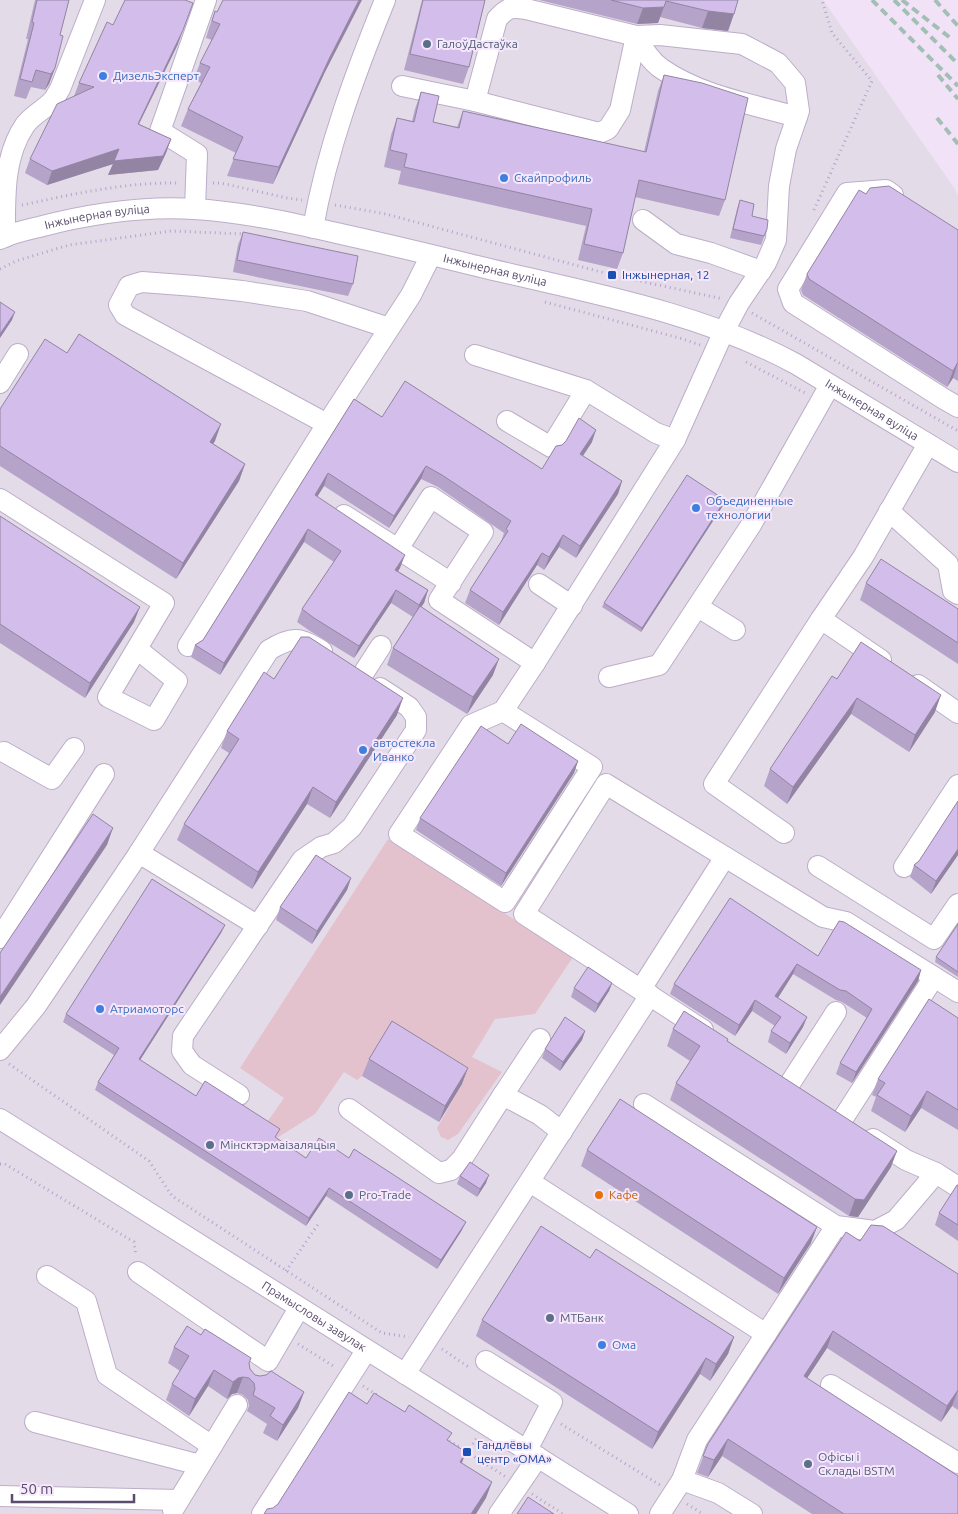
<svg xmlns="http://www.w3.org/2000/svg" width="958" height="1514" font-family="Ubuntu,sans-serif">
<rect width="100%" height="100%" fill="#f2e2f8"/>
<path fill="#e3dce8" d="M0,0H823L955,189L958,196V1514H0Z"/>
<path fill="#e4c2cd" d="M388,839L573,957L535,1014L495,1019L472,1057L502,1072L458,1134L448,1140L441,1137L437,1128L462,1084L385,1038L362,1076L357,1080L344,1072L315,1114L277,1138L263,1128L284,1098L240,1068Z"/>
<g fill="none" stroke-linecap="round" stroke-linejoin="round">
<g stroke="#bdadc9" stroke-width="22">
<g id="minor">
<path d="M636,36C643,48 650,61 662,69C701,96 752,104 797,117"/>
<path d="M402,86L475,101L599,133L608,129L620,110L636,36"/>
<path d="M893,195L886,190L847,193L788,289L793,303L944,399L958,407"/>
<path d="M195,209L197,154L160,131L206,0"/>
<path d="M643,220L676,244L711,253L761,271"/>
<path d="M313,228C327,149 355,74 385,0"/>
<path d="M5,237C5,199 3,157 25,125C33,114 46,109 54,99C56,96 58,92 60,89L95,0"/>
<path id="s1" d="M0,239C12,233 26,230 39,227C89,214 143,206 194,209C243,212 293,223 341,234C386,244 432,255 477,266C584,292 698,311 796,364L958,462"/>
<path d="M389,328L307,301L242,291L195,286L142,282L129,286L119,305L125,315L327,424L411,295L431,255"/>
<path d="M475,355L586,390L656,433L675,440"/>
<path d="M0,383L18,354"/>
<path d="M507,421L551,447L586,390"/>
<path d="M0,499L164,603L108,697L154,720L177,681L137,649"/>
<path d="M889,511L948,564L953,591L958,594"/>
<path d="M344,515L398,549"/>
<path d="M451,583L398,549L431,497L483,532L439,600L535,663L675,440L724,331L739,303L766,263L776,240L779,186L786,149L799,111L795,83L778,63L742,44L660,35L636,36L526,9C510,7 508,7 497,19L475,101"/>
<path d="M539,584L572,606"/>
<path d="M698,607L735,630"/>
<path d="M188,646L327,424"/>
<path d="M881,660L821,619L863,557L928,444"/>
<path d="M361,677L381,646"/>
<path d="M609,677L659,665L751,525L830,385"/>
<path d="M918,685L958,713"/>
<path d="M503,711L592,767L505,902L399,834L471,725L503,711L535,663"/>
<path d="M4,752L52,779L74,748"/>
<path d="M784,833L714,784L821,619"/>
<path d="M139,853L258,926"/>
<path d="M818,866L934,939L958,904"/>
<path d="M904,867L958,785"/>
<path d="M0,938L104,774"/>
<path d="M641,989L725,857"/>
<path d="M703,1030L524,914L606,784L823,917L846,922L958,992"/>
<path d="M0,1050L36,1006L139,853L269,650C292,636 299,637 322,651"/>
<path d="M789,1085L836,1012"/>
<path d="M239,1095L192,1065L182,1051L183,1036L302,860L321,847L334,843L352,827L416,730V717L409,707L380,688"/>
<path d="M503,1095L540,1039"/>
<path d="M644,1104L836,1226L875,1231L896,1220L936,1173L958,1187"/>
<path d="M349,1109L439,1173L451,1170L462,1159L503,1095L540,1115L562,1132"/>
<path id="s2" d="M0,1119L628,1514"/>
<path d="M842,1120L934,977"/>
<path d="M873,1139L906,1160L936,1173"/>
<path d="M530,1182L766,1334L697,1440L682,1480L660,1514"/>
<path d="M138,1272L268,1361L299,1308"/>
<path d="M47,1276L86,1301L107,1375L212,1446"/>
<path d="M766,1334L836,1226"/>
<path d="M486,1361L552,1402L527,1450"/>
<path d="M405,1374L650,995"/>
<path d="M831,1385L958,1463"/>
<path d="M35,1422L200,1465"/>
<path d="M682,1480L718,1493L752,1514"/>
<path d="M0,1496L179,1500"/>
<path d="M173,1510L237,1405"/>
<path d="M262,1514L366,1351"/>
<path d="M499,1514L538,1457"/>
</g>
</g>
<path stroke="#b7a1ce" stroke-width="3" stroke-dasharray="1 4" stroke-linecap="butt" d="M213,183H221L287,198L302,200
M22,205C74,194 126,182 179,183
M335,205L386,214L612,275L723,299
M814,210L872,81L832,33L822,0
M0,269L16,261L69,245L171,231L244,234
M545,302L683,339L700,345
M752,313L958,431
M746,362L807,394
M9,1064L149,1161L172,1196L382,1333L409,1337
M0,1164H5L134,1242L136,1256
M286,1271L319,1223
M298,1344L335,1367
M442,1349L470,1368
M363,1386L377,1395
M561,1424L660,1485
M445,1438L506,1477
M467,1452L477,1438
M532,1494L563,1514
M687,1504L703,1514"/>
<use href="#minor" stroke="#fff" stroke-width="20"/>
<path stroke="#a3bfb5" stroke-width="4" stroke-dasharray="8 5" stroke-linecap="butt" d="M872,0L958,86
M894,0L958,64
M902,0L953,40
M935,0L958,26
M938,75L958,99
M937,118L958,144"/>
</g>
<path fill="#b5a3c9" d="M35,0H69L60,35L55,68L49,84L45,90L31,87L26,99L14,96L28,39H26Z
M422,0H485L469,67L463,84L404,70Z
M539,0H738L728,31L702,28L660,17L658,23L637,24Z
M215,11L324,74L273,184L227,176L236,153L181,126L188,109L201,83L194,79L200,63L212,40L206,38L209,28Z
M113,25L178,44L139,124L171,139L166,153L158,170L108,175L113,164L47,185L25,173L30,159L74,96L79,83Z
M664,75L725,200L719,216L635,197L623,253L617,269L578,260L586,226L398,184L401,171L384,167L391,135L397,118L412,121L415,109L421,92L433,122L457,127L463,111L644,152L658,91Z
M740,200L752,216L767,229L761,245L730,238L737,209Z
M958,230V381L953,378L947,387L803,295L801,290L807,274Z
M243,232L353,284L348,296L233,272L238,245Z
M67,353L215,441L213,444L245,464L239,481L176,579L0,466V409Z
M354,399L382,417L542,469L592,442L583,456L622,481L618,494L576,558L559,547L544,570L537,565L499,625L465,603L470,590L501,542L504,533L438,487L421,479L389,528L324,486L317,497L400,568L398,571L428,590L424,603L421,607L493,675L467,714L387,665L393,648L413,617L391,603L354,658L310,631L297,622L302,609L334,562L304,542L220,675L191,657L195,645L203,640Z
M724,504L641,632L602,607L604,603Z
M0,516L134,622L85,698L0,643Z
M866,583L958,609V664L860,600Z
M274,679L397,715L330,818L307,804L252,889L177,840L184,824L229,753L221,748L227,731Z
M837,679L935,712L909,752L851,714L787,804L764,786L770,769Z
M508,744L578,761L574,773L501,886L416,830L420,818Z
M958,855L931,894L910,877L914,865L919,861Z
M351,878L347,890L312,944L276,920L280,907Z
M958,924V977L935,962L936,957Z
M225,925L221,933L140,1060L196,1096L276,1138L306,1158H349L462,1230L437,1269L326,1196L306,1226L95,1090L98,1082L114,1055L63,1022L66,1014Z
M818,956L921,970L918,981L852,1083L836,1074L840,1063L867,1018L842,1002L836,1000L793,974L778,998L807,1017L803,1027L786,1054L768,1042L771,1031L775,1026L752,1011L735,1036L670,994L674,984Z
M612,983L609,991L595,1013L571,997L574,988Z
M958,1018V1130L921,1108L905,1132L871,1111L876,1097L872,1095L878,1079Z
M673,1029L728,1041L891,1167L858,1217L849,1216L670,1100L676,1083L690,1061L667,1046Z
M585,1031L582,1040L560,1071L542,1058L545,1049Z
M369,1059L462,1084L439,1122L362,1076Z
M587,1150L811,1243L778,1294L581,1166Z
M460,1176L486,1183L477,1197L457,1184Z
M958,1185V1241L935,1225L939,1213Z
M860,1241L958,1274V1410L952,1406L941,1422L827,1348L807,1378L958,1514H812L722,1456L708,1477L697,1473L708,1444Z
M590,1258L734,1337L728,1354L710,1381L700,1374L652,1449L476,1336L482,1320Z
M201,1335L249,1363L250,1369L255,1375L304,1392L298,1408L277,1441L263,1433L267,1424L247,1411L249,1406L248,1400L243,1395L237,1393L232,1394L227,1399L208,1386L189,1416L166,1400L172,1384L180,1371L168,1363L174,1347Z"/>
<path fill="#9484a4" d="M359,0H362L324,74L273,184L279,167L330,57Z
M664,7L658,23L637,24L643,8Z
M708,11L734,14L728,31L702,28Z
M183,30L178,44L132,138L138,124Z
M55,68L49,84L45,90L51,74Z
M171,139L166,153L158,170L108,175L113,164L47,185L52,171L119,149Z
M15,312L12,320L0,338V334Z
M958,362L953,378L947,387L953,371Z
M221,424L215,441L203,458L210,442Z
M596,430L592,442L576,466L580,454Z
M245,464L239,481L176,579L183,563Z
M426,466L421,479L389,528L394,516Z
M328,473L324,486L310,508L315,495Z
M622,481L618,494L576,558L580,546Z
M725,500L724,504L641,632L642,628Z
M308,529L304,542L220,675L224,663Z
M563,535L559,547L544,570L549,557Z
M542,553L537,565L499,625L503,612Z
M405,555L400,568L391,582L395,570Z
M396,590L391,603L354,658L359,646Z
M428,590L424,603L414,618L419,605Z
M140,607L134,622L85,698L90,683Z
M499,659L493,675L467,714L473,697Z
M941,695L935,712L909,752L915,735Z
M403,698L397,715L330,818L336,802Z
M857,698L851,714L787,804L793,787Z
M578,761L574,773L501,886L506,873Z
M313,787L307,804L252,889L258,872Z
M113,828L107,845L0,1005V997Z
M958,849V855L931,894L936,881Z
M351,878L347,890L312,944L317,931Z
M225,925L221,933L135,1068L139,1059Z
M797,964L793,974L772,1007L775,996Z
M921,970L918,981L852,1083L856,1072Z
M612,983L609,991L595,1013L598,1004Z
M755,1000L752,1011L735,1036L739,1025Z
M807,1017L803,1027L786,1054L790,1043Z
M585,1031L582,1040L560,1071L563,1062Z
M468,1068L462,1084L439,1122L445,1106Z
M927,1091L921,1108L905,1132L911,1116Z
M897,1151L891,1167L858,1217L849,1216L855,1199Z
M489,1175L486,1183L477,1197L480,1189Z
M329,1188L326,1196L306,1226L309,1218Z
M466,1222L462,1230L437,1269L441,1260Z
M817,1227L811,1243L778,1294L784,1278Z
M833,1331L827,1348L798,1392L804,1376Z
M734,1337L728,1354L710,1381L716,1364Z
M706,1358L700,1374L652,1449L658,1432Z
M214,1370L208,1386L189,1416L195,1399Z
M243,1377L237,1393L232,1394L227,1399L233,1382L238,1378Z
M958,1390L952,1406L941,1422L947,1406Z
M304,1392L298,1408L277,1441L283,1425Z
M728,1439L722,1456L708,1477L714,1460Z
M466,1452L460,1468V1462Z
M492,1482L486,1498L476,1514H471Z"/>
<path fill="#d3bdea" stroke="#9484a4" d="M37,0H69L60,35L63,36L55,68L51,74L36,70L32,82L20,79L34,23L32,22Z
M125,0H185L193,3L183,30L138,124L171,139L163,156L114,161L119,149L52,171L30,159L57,104L94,87L79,83L107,22L113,25Z
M223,0H359L330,57L279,167L233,159L243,137L188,109L210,67L200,63L220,24L212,21L215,11L217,12Z
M423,0H485L469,67L410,54Z
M611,0H738L734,14L708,11L666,1L664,7L643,8Z
M664,75L702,83L748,98L725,200L639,180L623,253L584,244L592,209L404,167L407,154L390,150L397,118L414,122L421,92L439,96L433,122L459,128L463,111L646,152Z
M889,186L958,230V362L953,371L809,279L807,274L859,190L866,194L870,188Z
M740,200L754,204L752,216L768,220L767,229L764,236L733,229Z
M243,232L358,256L353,284L237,260Z
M0,302L15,312L0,334Z
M79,334L221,424L210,442L245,464L183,563L0,446V409L45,339L67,353Z
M405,381L542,469L556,446L562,445L566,441L579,418L596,430L580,454L622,481L580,546L563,535L549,557L542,553L503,612L470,590L508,531L506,529L511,521L442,475L426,466L394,516L328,473L315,495L405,555L395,570L428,590L419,605L396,590L359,646L314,618L302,609L341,551L308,529L224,663L195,645L203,640L354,399L382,417Z
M687,475L725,500L642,628L604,603Z
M0,516L140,607L90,683L0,624Z
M881,559L958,609V643L866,583Z
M420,606L499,659L473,697L393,648Z
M301,637H309L403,698L336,802L313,787L258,872L184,824L239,739L227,731L264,672L274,679Z
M861,642L941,695L915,735L857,698L793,787L770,769L832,676L837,679Z
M521,724L578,761L506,873L420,818L481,726L508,744Z
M958,801V849L936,881L914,865L919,861Z
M93,814L113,828L0,997V953Z
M316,855L351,878L317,931L280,907Z
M152,879L225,925L139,1059L196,1096L205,1081L280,1129L275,1137L306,1158L319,1138L349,1158L354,1149L466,1222L441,1260L329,1188L309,1218L98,1082L119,1048L66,1014Z
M730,898L818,956L839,921L844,922L921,970L856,1072L840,1063L872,1009L846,991L840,990L797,964L775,996L807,1017L790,1043L771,1031L781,1017L755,1000L739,1025L674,984Z
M958,924V972L936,957Z
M588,967L612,983L598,1004L574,988Z
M929,999L958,1018V1110L927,1091L911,1116L877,1095L885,1083L878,1079Z
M684,1011L728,1039L727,1041L897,1151L864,1200L855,1199L676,1083L700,1046L673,1029Z
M565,1017L585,1031L563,1062L545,1049Z
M392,1021L468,1068L445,1106L369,1059Z
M620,1099L817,1227L784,1278L587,1150Z
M470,1162L489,1175L480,1189L460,1176Z
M957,1185H958V1225L939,1213Z
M871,1225L883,1226L958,1274V1390L947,1406L833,1331L804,1376L958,1476V1514H844L728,1439L714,1460L703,1456L708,1444L846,1232L860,1241Z
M541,1226L590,1258L596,1249L734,1337L716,1364L706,1358L658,1432L482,1320Z
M187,1326L201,1335L205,1329L251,1358L249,1363L250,1369L255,1375L260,1376L266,1375L271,1371L304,1392L283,1425L270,1416L275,1408L253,1395L255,1389L254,1383L249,1378L243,1377L238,1378L233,1382L214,1370L195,1399L172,1384L189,1356L174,1347Z
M349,1392L367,1404L374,1393L405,1412L409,1405L452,1433L447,1440L466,1452L460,1462L492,1482L471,1514H264L267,1509L273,1508L278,1504Z
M528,1497L554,1514H517Z"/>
<g fill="#5c6f8a" stroke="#f6e7fc" stroke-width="2">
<circle cx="427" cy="44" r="5"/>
<circle cx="210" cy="1145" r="5"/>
<circle cx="349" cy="1195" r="5"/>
<circle cx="550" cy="1318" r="5"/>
<circle cx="808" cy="1464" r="5"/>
</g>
<g fill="#3f7fe0" stroke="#f6e7fc" stroke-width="2">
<circle cx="103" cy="76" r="5"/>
<circle cx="504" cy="178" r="5"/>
<circle cx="696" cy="508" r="5"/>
<circle cx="363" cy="750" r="5"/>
<circle cx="100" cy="1009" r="5"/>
<circle cx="602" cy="1345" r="5"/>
</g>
<g fill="#1a4fb4" stroke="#f6e7fc" stroke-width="2">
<rect x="607" y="270" width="10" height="10" rx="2.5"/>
<rect x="462" y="1447" width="10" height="10" rx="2.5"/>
</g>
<circle fill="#e8710a" stroke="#f6e7fc" stroke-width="2" cx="599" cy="1195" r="5"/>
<g text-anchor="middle" stroke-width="4" stroke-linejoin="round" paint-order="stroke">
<g font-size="12" fill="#4e5e75" stroke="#f6e7fc" text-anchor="start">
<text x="437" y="48">ГалоўДастаўка</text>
<text x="220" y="1149">Мінсктэрмаізаляцыя</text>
<text x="359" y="1199">Pro-Trade</text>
<text x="560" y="1322">МТБанк</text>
<text x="818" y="1461">Офісы і<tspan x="818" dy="14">Склады BSTM</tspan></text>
</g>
<g font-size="12" fill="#366cbe" stroke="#f6e7fc" text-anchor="start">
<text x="113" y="80">ДизельЭксперт</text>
<text x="514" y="182">Скайпрофиль</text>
<text x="706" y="505">Объединенные<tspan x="706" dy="14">технологии</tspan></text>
<text x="373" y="747">автостекла<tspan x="373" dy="14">Иванко</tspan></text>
<text x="110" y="1013">Атриамоторс</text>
<text x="612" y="1349">Ома</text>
</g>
<g font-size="12" fill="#5a4c6c" stroke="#f6e7fc">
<text dy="4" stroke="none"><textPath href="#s1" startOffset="100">Інжынерная вуліца</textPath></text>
<text dy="4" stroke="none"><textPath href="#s1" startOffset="505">Інжынерная вуліца</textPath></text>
<text dy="4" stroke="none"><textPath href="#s1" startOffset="910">Інжынерная вуліца</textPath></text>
<text dy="4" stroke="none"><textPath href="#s2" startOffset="371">Прамысловы завулак</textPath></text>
</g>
<g font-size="12" fill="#164399" stroke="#f6e7fc" text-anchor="start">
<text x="622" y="279">Інжынерная, 12</text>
<text x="477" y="1449">Гандлёвы<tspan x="477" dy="14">центр «ОМА»</tspan></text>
</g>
<g font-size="12" fill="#c56008" stroke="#f6e7fc" text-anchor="start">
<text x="609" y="1199">Кафе</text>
</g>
</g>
<path d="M12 1494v8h122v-8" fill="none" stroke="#5a4c6c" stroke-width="2.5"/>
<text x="20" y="1494" font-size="15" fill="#5a4c6c" stroke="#f6e7fc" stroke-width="4" paint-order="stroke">50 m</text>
</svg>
